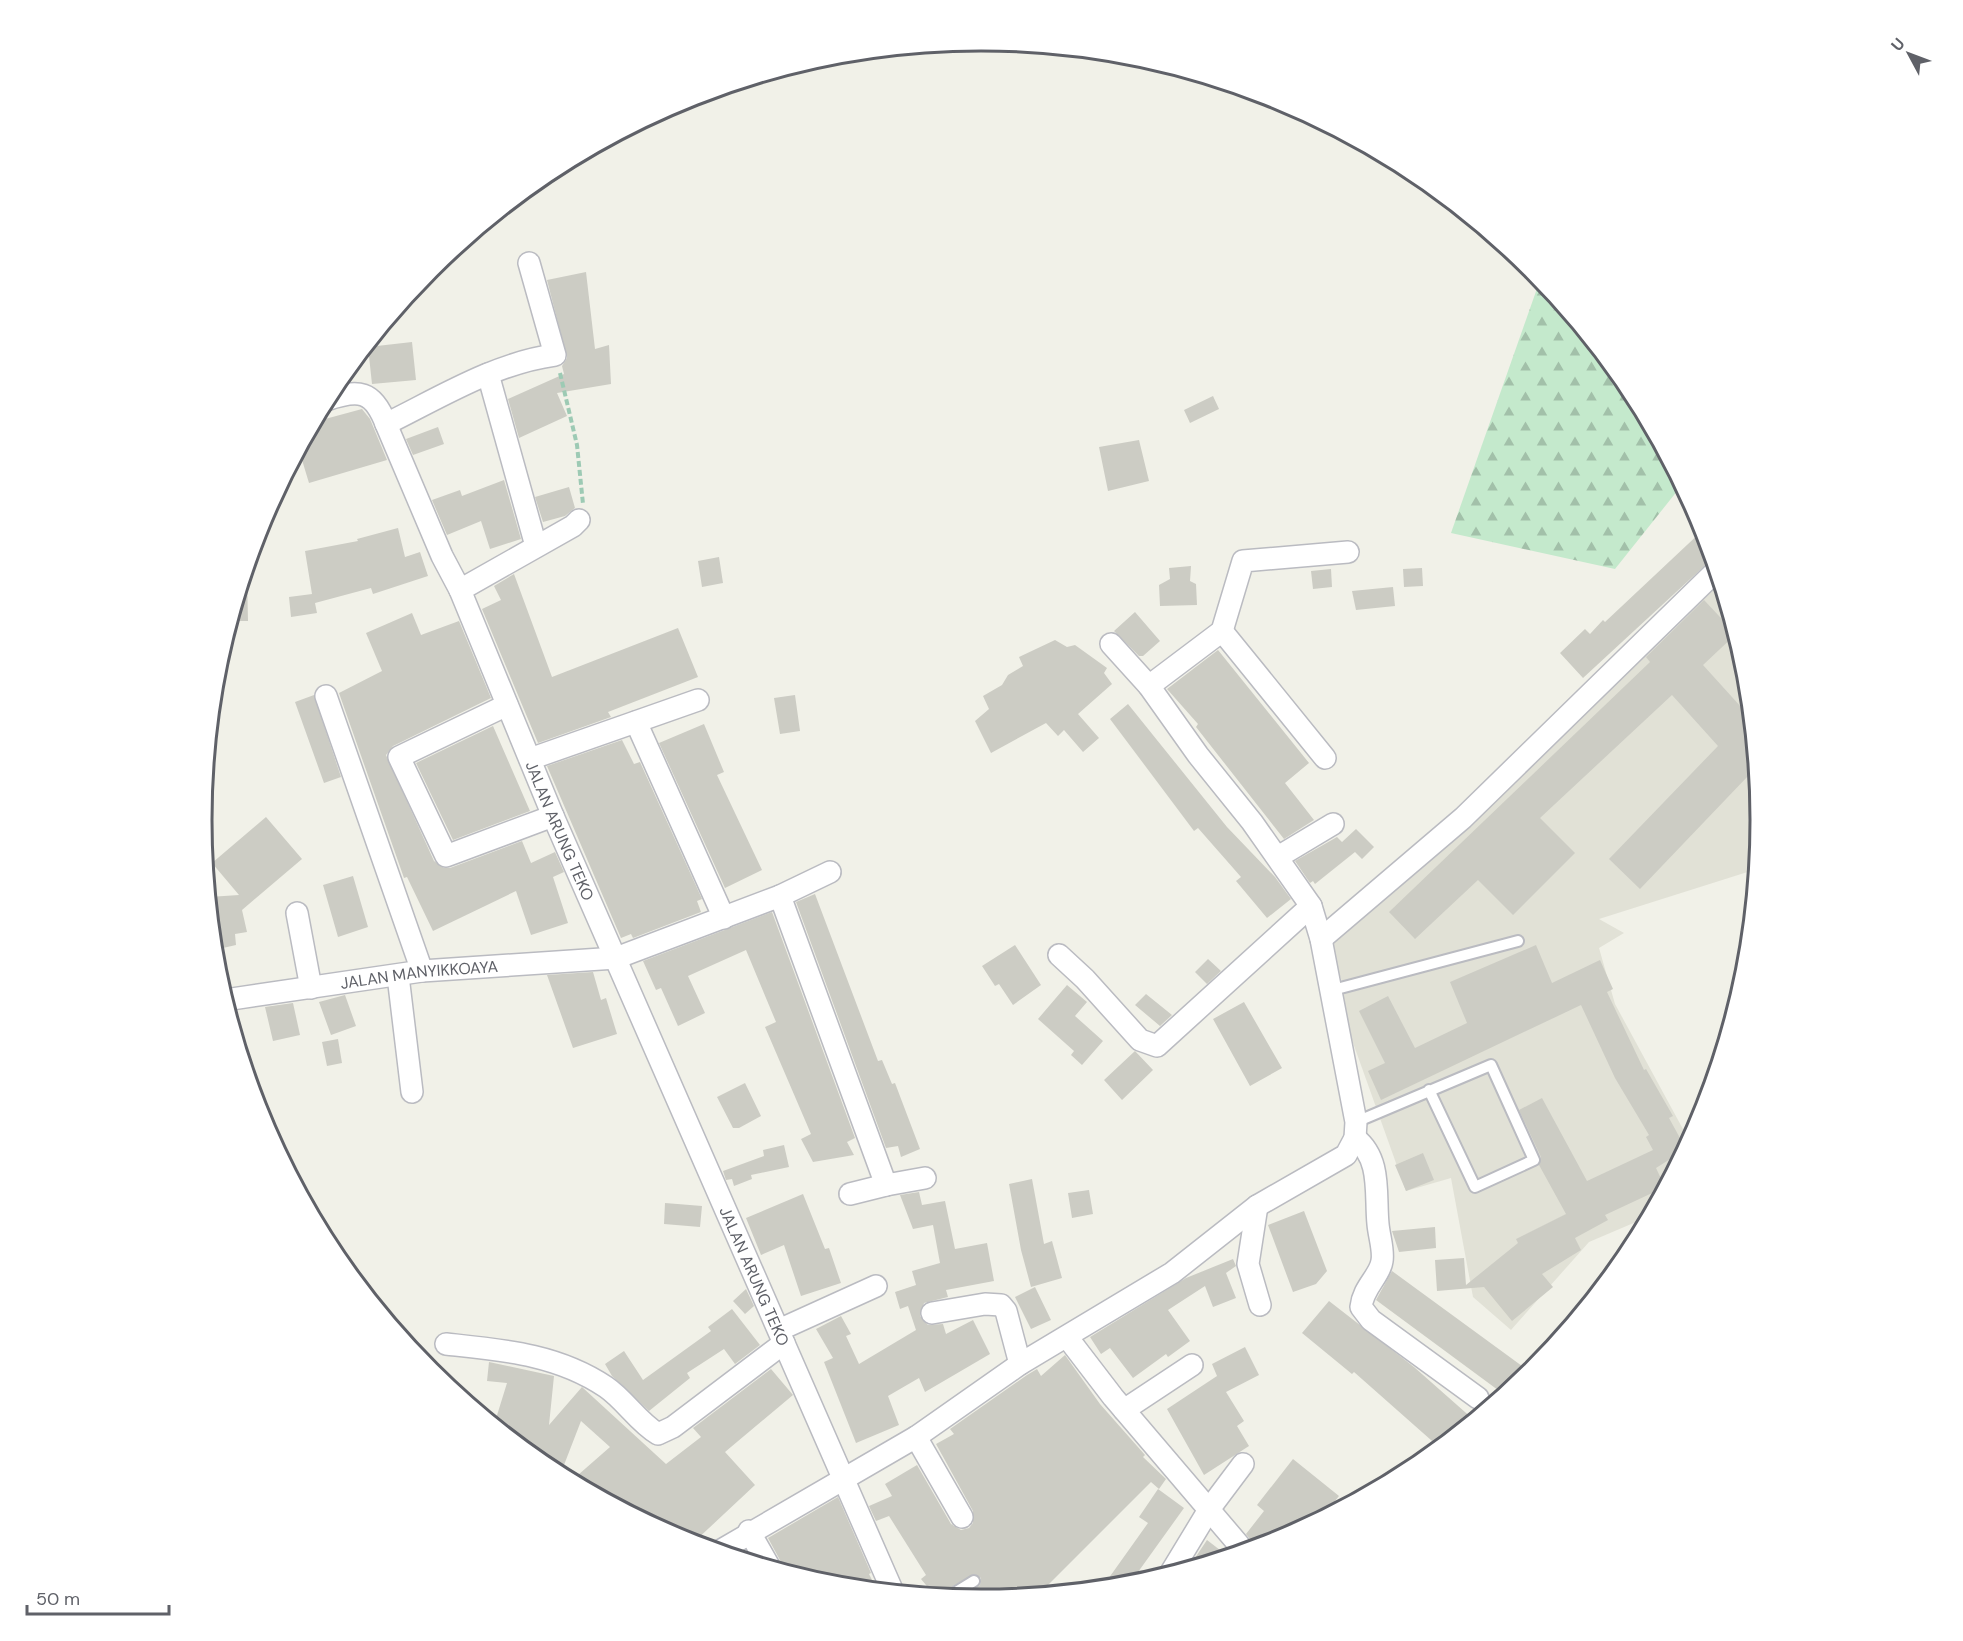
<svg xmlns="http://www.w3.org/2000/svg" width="1963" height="1641" font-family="'DM Sans',sans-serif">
<defs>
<pattern id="forest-firs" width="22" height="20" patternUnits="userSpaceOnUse" patternTransform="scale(1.5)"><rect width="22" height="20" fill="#c4e9cc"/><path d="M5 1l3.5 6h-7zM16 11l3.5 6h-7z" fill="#a2c0a9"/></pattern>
</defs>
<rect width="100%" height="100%" fill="#f1f1e8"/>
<path fill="#e1e1d6" d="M1720,581L1747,669L1761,821L1757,869L1599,919L1624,933L1599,948L1615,1004L1690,1142L1650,1216L1589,1242L1511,1330L1473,1297L1451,1178L1406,1191L1342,1012L1344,987L1329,946Z"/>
<path fill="url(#forest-firs)" d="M1540,280L1630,387L1682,485L1615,569L1451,533Z"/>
<path fill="#ccccc4" d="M586,272L595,349L609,345L611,384L557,393L567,416L519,438L508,399L564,374L562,366L567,358L547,280Z
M412,342L416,380L372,384L368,347Z
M1213,396L1219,409L1190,423L1184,410Z
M362,409L370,419L387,460L309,483L299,450L314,422Z
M438,427L444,444L413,455L406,439Z
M1139,440L1149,481L1108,491L1099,447Z
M504,480L521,539L490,549L481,521L447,535L432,500L460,490L462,496Z
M569,487L575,508L565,516L543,522L535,497Z
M398,528L405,557L420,552L428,576L373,594L371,588L315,603L317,613L291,617L289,597L312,594L305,551L358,541L357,539Z
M1704,529L1713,558L1583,678L1560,653L1585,629L1590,634L1603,620L1605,622Z
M719,557L723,583L702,587L698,561Z
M1191,566L1190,581L1196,584L1197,605L1160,606L1159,585L1170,579L1169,568Z
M1422,568L1423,586L1404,587L1403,569Z
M1331,569L1332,587L1313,589L1311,571Z
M514,574L552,677L678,628L698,677L608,712L611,717L538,743L482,609L501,600L494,586Z
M244,577H247L248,621H231Z
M1393,587L1395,606L1356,610L1352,591Z
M1704,600L1736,634L1703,665L1751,718L1758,786L1748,776L1640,889L1609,859L1718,746L1672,695L1540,818L1575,853L1513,915L1478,880L1415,939L1389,912L1650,662L1646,657Z
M1135,612L1160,641L1143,656H1139L1114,631Z
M412,613L421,635L459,621L491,698L393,746L386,755L434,861L444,868H450L522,841L531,863L555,852L564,872L553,877L568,923L531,935L516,891L433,931L407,877L404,878L339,693L382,671L366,633Z
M1055,640L1067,647L1075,645L1107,668L1104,673L1112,684L1078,714L1099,738L1083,752L1064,730L1058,736L1046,723L991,753L975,721L989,709L983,696L1002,685L1008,675L1023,666L1019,657Z
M1218,650L1309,763L1285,783L1314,820L1284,839L1196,727L1198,724L1167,689Z
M314,695L341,777L324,783L295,702Z
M795,695L800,731L780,734L774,698Z
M1128,704L1227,827L1275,877L1291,899L1267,918L1236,881L1241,877L1198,828L1194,831L1110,719Z
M704,724L724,772L717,775L762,870L725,888L659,743Z
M493,726L530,811L453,840L416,763Z
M622,740L634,764L640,762L702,899L697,901L701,912L633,938L631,934L621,938L547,766Z
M266,817L302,859L242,910L247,932L235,934L236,945L214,950L209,897L239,895L212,863Z
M1356,829L1374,847L1362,859L1355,852L1315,884L1313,881L1310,883L1295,861L1337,837L1342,842Z
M353,876L368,927L338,937L323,885Z
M815,894L878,1061L882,1060L892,1084L895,1083L920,1149L901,1157L898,1146L886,1148L796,902Z
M772,912L855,1138L847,1142L854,1155L813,1162L801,1139L811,1134L765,1027L776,1022L746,950L688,976L705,1013L678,1026L661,988L656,990L643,961Z
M1015,945L1041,985L1013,1005L999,984L995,986L982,966Z
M1536,945L1552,983L1600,960L1613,989L1607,992L1644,1070L1646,1069L1673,1116L1669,1118L1686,1149L1656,1168L1665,1187L1605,1215L1608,1220L1575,1238L1581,1250L1542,1274L1553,1287L1512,1321L1484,1287L1437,1291L1435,1260L1464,1258L1466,1285L1518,1243L1516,1239L1566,1214L1539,1165L1541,1157L1519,1110L1542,1098L1587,1181L1653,1150L1646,1137L1649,1135L1615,1078L1581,1005L1381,1100L1368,1071L1385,1063L1359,1011L1388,996L1415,1048L1467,1023L1450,982Z
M1208,959L1221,971L1207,984L1195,972Z
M593,972L601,1000L606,998L617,1034L573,1048L547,975Z
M1067,985L1087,1002L1075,1016L1103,1041L1082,1065L1071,1055L1074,1051L1038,1019Z
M1146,994L1172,1015L1160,1026L1135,1005Z
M345,995L356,1026L331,1035L319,1002Z
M1244,1002L1282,1068L1250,1086L1213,1019Z
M293,1003L300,1035L273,1041L265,1007Z
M338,1039L342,1063L327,1066L322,1042Z
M1135,1051L1153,1070L1122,1100L1104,1080Z
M745,1083L761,1116L739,1128H733L717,1097Z
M784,1145L789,1167L751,1175L752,1179L734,1186L732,1179L726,1180L723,1171L764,1156L763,1150Z
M1423,1153L1434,1180L1406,1191L1395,1165Z
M1032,1179L1044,1244L1052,1241L1062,1278L1031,1287L1021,1250L1009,1184Z
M1089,1190L1093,1214L1072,1218L1068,1193Z
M919,1192L922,1205L945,1201L955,1249L987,1243L994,1281L946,1290L948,1297L924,1303L920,1316L928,1325L943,1324L946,1334L973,1320L990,1354L925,1392L919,1378L888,1396L899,1425L856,1443L824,1362L833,1358L816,1329L841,1316L851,1334L846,1336L859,1364L916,1330L908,1306L900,1309L895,1292L916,1285L912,1271L940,1263L933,1225L913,1229L900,1195Z
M803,1194L825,1249L829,1248L841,1283L801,1296L784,1245L761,1255L746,1218Z
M665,1203L702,1206L700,1227L664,1224Z
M1304,1211L1327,1271L1316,1284L1293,1292L1268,1225Z
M1435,1227L1436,1248L1399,1252L1392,1231Z
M1233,1259L1236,1266L1226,1273L1236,1298L1213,1307L1205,1286L1168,1310L1190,1341L1168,1357L1166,1354L1133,1378L1110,1348L1101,1354L1090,1337L1186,1278Z
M1392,1271L1522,1366L1502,1393L1376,1300Z
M1035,1287L1051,1320L1031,1329L1015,1297Z
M746,1289L754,1306L745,1314L733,1301Z
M1329,1301L1414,1367L1474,1420L1440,1448L1354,1372L1352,1374L1302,1333Z
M732,1309L760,1345L735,1364L724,1349L687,1373L690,1378L649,1411L612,1376L605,1364L624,1351L643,1380L711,1331L708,1327Z
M1245,1347L1259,1375L1226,1392L1244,1421L1237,1426L1249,1446L1204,1475L1167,1409L1217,1376L1212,1364Z
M1065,1355L1100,1404L1145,1455L1143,1457L1166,1479L1159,1489L1151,1482L1038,1595L981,1600L960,1598L980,1585L981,1578L974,1574L944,1591L941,1596H935L921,1579L926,1575L889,1516L876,1521L869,1506L892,1496L885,1484L917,1465L951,1524L961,1530L969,1528L973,1523V1511L936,1444L954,1434L950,1429L1027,1375L1037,1369L1041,1376Z
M489,1362L554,1376L549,1425L582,1387L666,1464L701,1437L693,1428L771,1369L793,1395L725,1452L755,1485L693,1543H689L591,1492L578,1475L610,1447L581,1421L564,1465L524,1449L494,1425L507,1383L487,1381Z
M1293,1459L1339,1496L1320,1520L1280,1541L1257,1548L1246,1534L1264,1511L1257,1505Z
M1158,1489L1184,1508L1128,1586L1101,1589L1148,1523L1139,1517Z
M838,1497L871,1573L869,1574L877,1590L829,1585L782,1571L781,1562L768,1538Z
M1207,1540L1229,1557L1188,1569L1197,1555Z"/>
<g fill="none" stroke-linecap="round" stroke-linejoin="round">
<g stroke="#babbc1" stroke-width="14">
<path id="lane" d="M1329,991L1518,941
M1356,1122L1491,1065L1534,1160L1475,1187L1429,1090
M948,1597L974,1581"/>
</g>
<g stroke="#babbc1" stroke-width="24">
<g id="street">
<path d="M488,374L536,546"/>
<path d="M326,400C359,389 373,390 386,424C439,398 495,363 555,355L529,263"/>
<path d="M386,424L442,556L460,590"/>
<path id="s1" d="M579,520L573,526L460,590L553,816L893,1592"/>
<path d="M1222,631L1325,758"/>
<path d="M1149,686L1222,631L1243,561L1348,552"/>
<path d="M326,696L422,971"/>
<path d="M507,705L399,757L446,856L553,816"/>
<path d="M636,722L724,918"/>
<path d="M530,759L698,700"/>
<path d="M1278,857L1333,824"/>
<path d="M780,896L830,872"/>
<path d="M297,913L311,988"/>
<path d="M1321,939L1463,818L1717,570"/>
<path d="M1059,955L1085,979L1140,1040L1157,1046L1311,906"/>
<path d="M398,976L412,1092"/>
<path id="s2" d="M225,1000L422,971L616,958L780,896L886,1185L925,1178"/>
<path d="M1355,1138C1382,1159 1375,1194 1378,1224C1379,1236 1384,1250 1382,1261C1380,1276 1363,1287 1361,1307L1371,1320L1478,1398"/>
<path d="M850,1194L886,1185"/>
<path d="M1257,1206L1248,1264L1260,1305"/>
<path d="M932,1313L985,1304L1001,1305L1006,1311L1020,1364"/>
<path d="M779,1330L876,1286"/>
<path d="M1067,1337L1113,1397L1245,1552"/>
<path d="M446,1344C502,1350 557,1354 606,1387C625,1400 638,1422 658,1434L673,1427L784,1343"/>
<path d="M1124,1410L1192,1365"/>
<path d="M916,1437L962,1517"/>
<path d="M749,1531L770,1568"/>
<path d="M718,1552L916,1437L1020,1364L1172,1273L1257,1206L1346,1155L1355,1138L1356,1122L1321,939L1311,906L1252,822L1198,755L1149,686L1111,644"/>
<path d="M1170,1574L1210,1508L1243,1464"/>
</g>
</g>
<path stroke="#9dcab4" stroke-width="4" stroke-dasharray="6 3" stroke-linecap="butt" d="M560,373L577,445L583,504"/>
<use href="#lane" stroke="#fff" stroke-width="10"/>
<use href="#street" stroke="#fff" stroke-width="21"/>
</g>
<g text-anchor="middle" stroke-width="4.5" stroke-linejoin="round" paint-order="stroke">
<g font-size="16" fill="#5f6168" stroke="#fff">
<text dy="6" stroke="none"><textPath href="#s1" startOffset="399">JALAN ARUNG TEKO</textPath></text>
<text dy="6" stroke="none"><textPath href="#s2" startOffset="196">JALAN MANYIKKOAYA</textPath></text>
<text dy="6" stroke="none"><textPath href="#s1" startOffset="885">JALAN ARUNG TEKO</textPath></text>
</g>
</g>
<path d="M0 0H1963V1641H0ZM212 820a769 769 0 1 1 1538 0a769 769 0 1 1-1538 0Z" fill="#fff" fill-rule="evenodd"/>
<path fill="none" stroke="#5f6168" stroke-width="3" d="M212 820a769 769 0 1 1 1538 0a769 769 0 1 1-1538 0Z"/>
<g transform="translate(1909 54) rotate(311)" stroke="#ffffff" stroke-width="4.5" paint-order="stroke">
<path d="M0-4.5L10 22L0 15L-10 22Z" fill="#5f6168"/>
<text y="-9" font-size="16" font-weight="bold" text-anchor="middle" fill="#5f6168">U</text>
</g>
<path d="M27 1605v9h142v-9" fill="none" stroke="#5f6168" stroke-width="3"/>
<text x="36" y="1605" font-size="18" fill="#5f6168" stroke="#ffffff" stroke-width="4.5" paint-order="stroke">50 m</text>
</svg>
